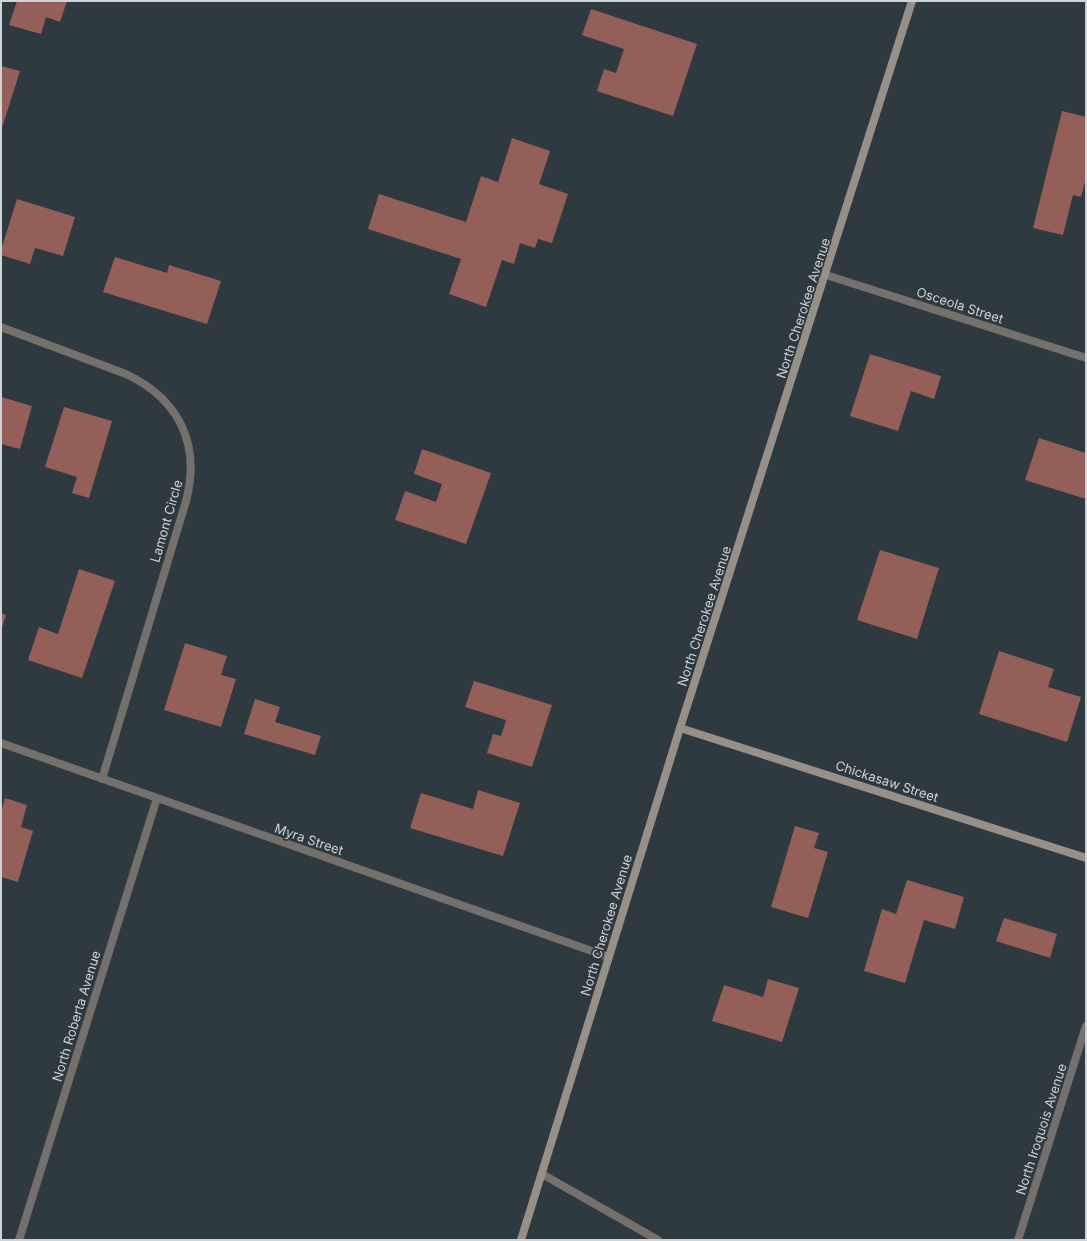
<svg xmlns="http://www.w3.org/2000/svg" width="1087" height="1241" font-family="Inter,sans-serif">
<rect width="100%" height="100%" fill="#2f3940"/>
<path fill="#935f58" d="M17,1H67L60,22L46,17L41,34L9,25Z
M591,9L697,44L673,116L597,91L604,69L616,73L624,49L582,35Z
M1,66L20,71L1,131Z
M1062,111L1086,117V178L1081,197L1073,195L1063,235L1033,228Z
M512,138L550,151L539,184L568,194L552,243L538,239L535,248L520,243L514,264L502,260L486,307L449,294L461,259L368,229L379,194L466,222L481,176L498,182Z
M17,199L75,217L63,256L35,248L30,264L1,255V250Z
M115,257L167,273L169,265L221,281L207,324L103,292Z
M870,354L941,376L934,399L911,391L898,431L850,416Z
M1,397L32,406L20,449L1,444Z
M64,407L112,421L89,498L72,493L77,477L45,467Z
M1039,438L1086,453V499L1025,480Z
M422,449L491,473L466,544L395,520L405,491L436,502L442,484L414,474Z
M880,550L939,568L917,639L857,620Z
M79,569L115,581L82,678L28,660L39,627L58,634Z
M1,613L6,615L1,631Z
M185,643L227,656L221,675L236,679L221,727L164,710Z
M999,651L1054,669L1048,687L1081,697L1067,742L979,714Z
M474,681L552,705L532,767L487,753L493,734L501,736L506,720L465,707Z
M255,699L280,707L275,722L321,736L315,755L244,734Z
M478,790L520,803L503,856L410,828L421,793L473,809Z
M5,798L27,805L21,827L33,831L18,882L1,877V812Z
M795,826L819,833L814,848L828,852L808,918L771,907Z
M907,880L964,897L955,929L924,920L905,983L864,971L882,909L896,914Z
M1004,918L1057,934L1050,958L996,941Z
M768,979L799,988L782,1042L712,1021L724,985L763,997Z"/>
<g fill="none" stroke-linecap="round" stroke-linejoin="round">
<path stroke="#75706c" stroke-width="8" d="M826,275L1086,358
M1,327L126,374C179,399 201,444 186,501L102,779
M1,743L609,957
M542,1174L658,1240
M19,1240L157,798
M1018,1240L1086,1026"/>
<path stroke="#979089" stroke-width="8" d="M680,728L1086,858
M521,1240L680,728L912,1"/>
</g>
<g text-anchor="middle" stroke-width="3.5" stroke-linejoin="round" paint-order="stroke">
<g font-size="13" fill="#cdd3d7" stroke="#2f3940">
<text transform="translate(960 305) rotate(18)" y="5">Osceola Street</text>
<text transform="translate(803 308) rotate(-72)" y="5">North Cherokee Avenue</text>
<text transform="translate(166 521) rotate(-74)" y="5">Lamont Circle</text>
<text transform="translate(704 616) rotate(-72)" y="5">North Cherokee Avenue</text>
<text transform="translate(887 781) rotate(18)" y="5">Chickasaw Street</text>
<text transform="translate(309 839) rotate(19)" y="5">Myra Street</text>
<text transform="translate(606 925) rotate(-73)" y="5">North Cherokee Avenue</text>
<text transform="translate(76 1016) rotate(-73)" y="5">North Roberta Avenue</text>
<text transform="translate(1041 1129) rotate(-72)" y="5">North Iroquois Avenue</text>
</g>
</g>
<rect width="1087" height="1241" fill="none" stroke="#cdd3d7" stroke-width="4"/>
</svg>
